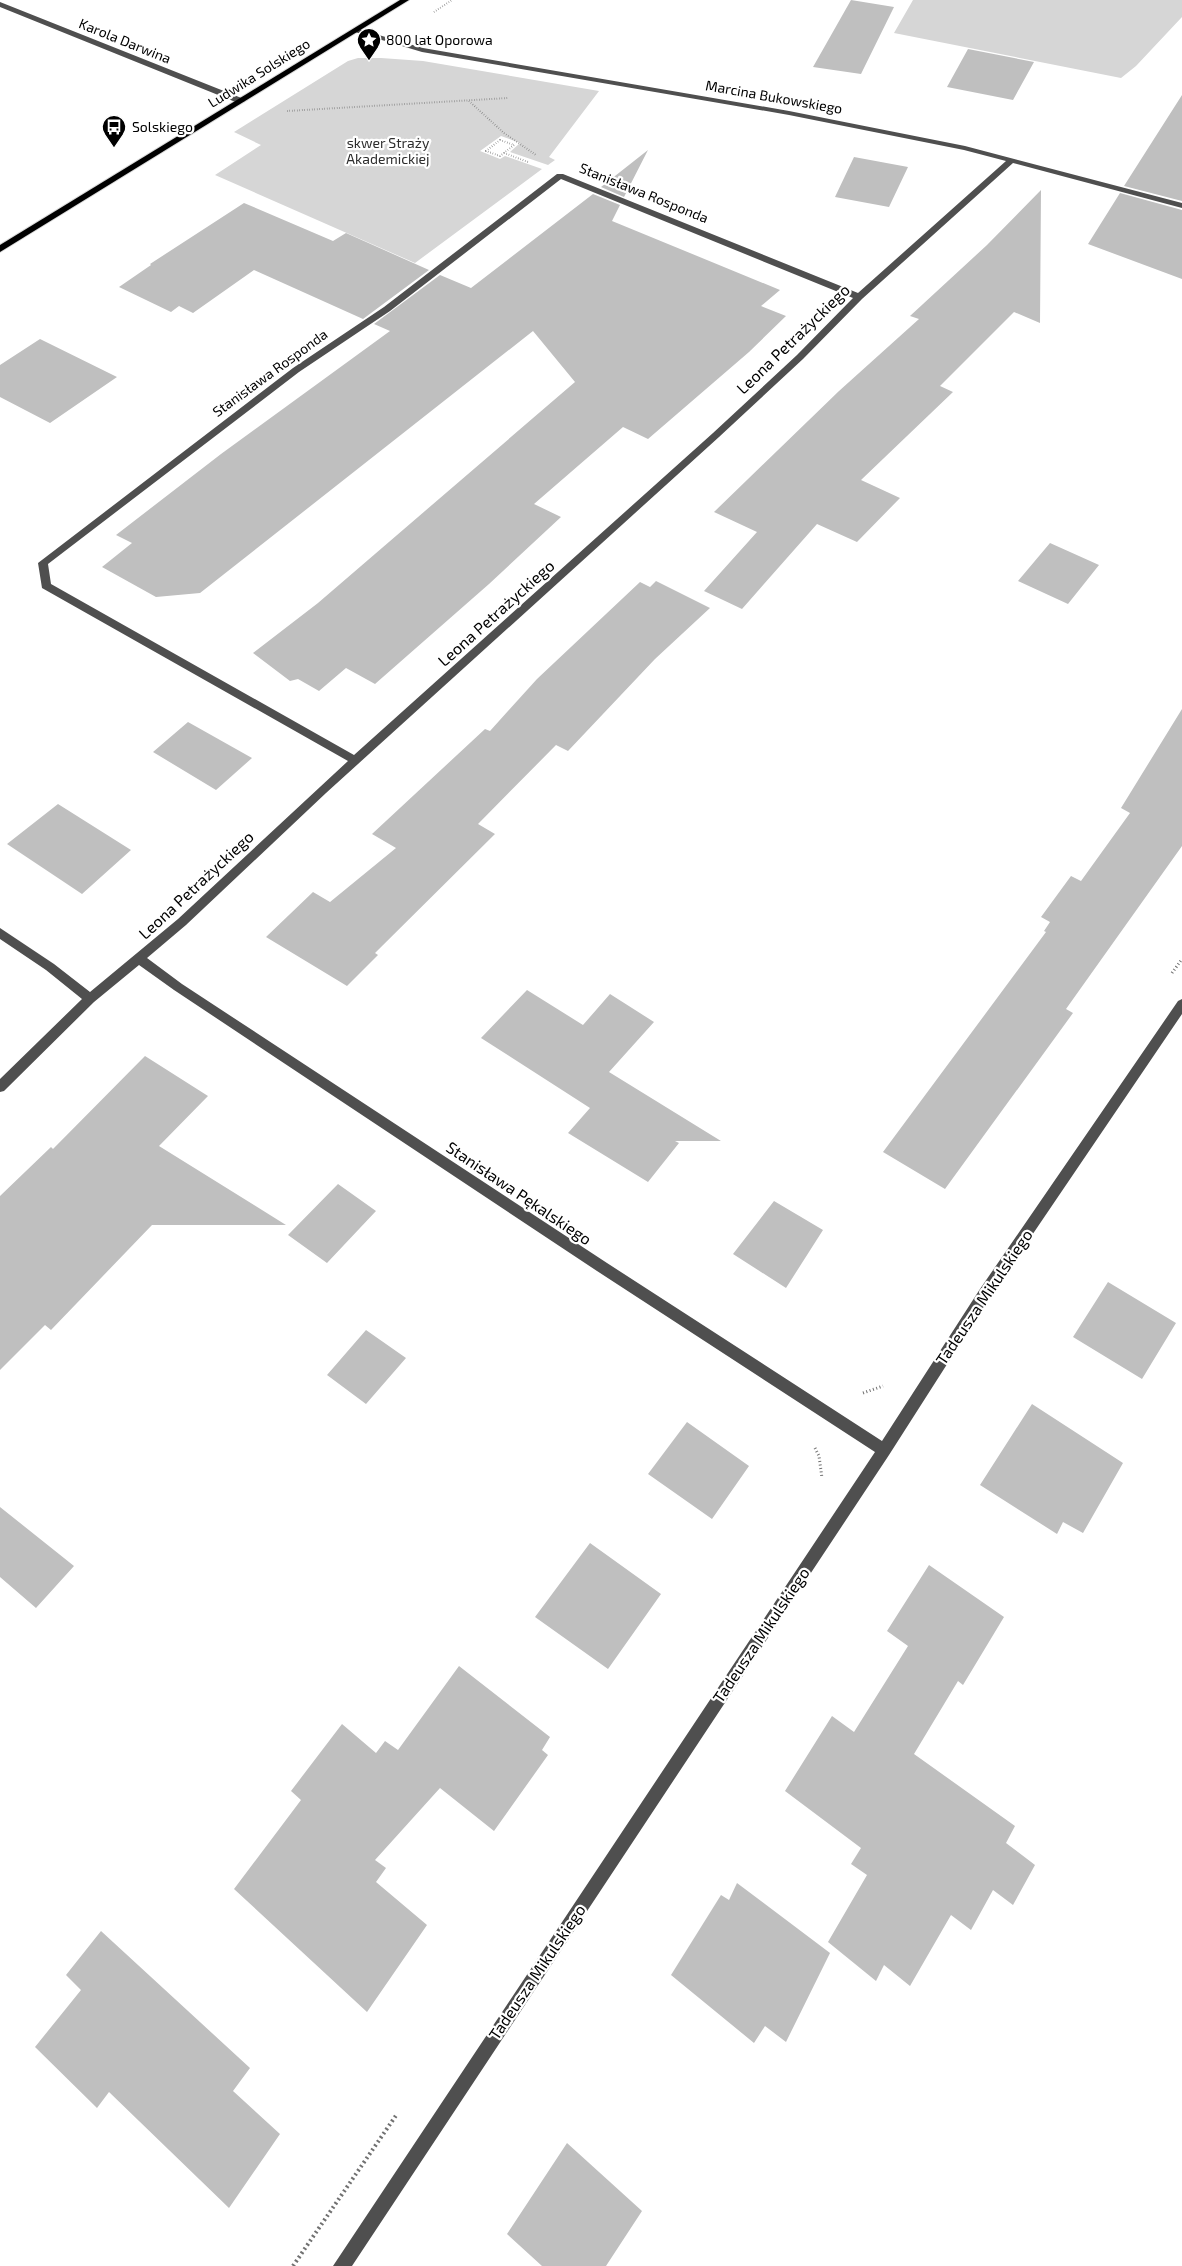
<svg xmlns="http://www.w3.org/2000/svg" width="1182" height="2266" font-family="'Exo 2',sans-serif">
<rect width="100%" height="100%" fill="#fff"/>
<path fill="#d6d6d6" d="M913,0H1182V17L1136,66L1121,78L894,33Z
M381,58L423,61L599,91L549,157L555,160L548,165L510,152L520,143L501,136L480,151L500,159L505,156L542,169L415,263L215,175L261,145L234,132L348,61L358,58Z"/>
<path fill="#bfbfbf" d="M851,0L894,7L861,74L813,67Z
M968,49L1034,62L1013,100L947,87Z
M1182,95V201L1124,186Z
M648,150L624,197L601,187Z
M854,157L908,167L889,207L835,197Z
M1041,190L1040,323L1014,312L940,386L953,392L861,480L900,498L857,542L817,524L742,609L704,591L757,532L714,512L839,391L919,319L910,316L987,245Z
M1120,193L1182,210V279L1088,244Z
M593,194L620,205L612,221L780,290L761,306L786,316L749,352L648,439L623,427L534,504L561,517L489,584L375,684L346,668L319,691L298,679L290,681L253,653L318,603L575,382L533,331L200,593L156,597L102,567L132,543L116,535L221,454L390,331L374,324L440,275L471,288Z
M244,203L333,241L346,233L429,270L363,319L254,270L193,313L179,306L171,312L119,287L151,265L150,264Z
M40,339L117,377L50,423L0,397V365Z
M1050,543L1099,565L1068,604L1018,581Z
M656,581L710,608L655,659L568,751L556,745L478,824L495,834L375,953L378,955L347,986L266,937L313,892L330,902L396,848L372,834L485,729L490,731L537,679L640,582L650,587Z
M1182,709V846L1066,1009L1073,1013L945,1189L883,1152L1046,932L1044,931L1050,922L1041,917L1071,876L1081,881L1130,813L1121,808Z
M188,722L252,758L216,790L153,752Z
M58,804L131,850L82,894L7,844Z
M527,990L583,1025L610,994L654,1022L609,1072L721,1141H675L679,1143L648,1182L568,1133L590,1108L481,1038Z
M145,1056L208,1096L159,1146L286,1225H152L51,1330L45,1325L0,1370V1196L51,1147L53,1149Z
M338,1184L376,1211L327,1263L288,1235Z
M774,1201L823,1230L786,1288L733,1254Z
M1108,1282L1176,1323L1142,1379L1073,1337Z
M366,1330L406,1358L366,1404L327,1375Z
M1032,1404L1123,1463L1083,1533L1063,1522L1057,1534L980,1485Z
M687,1422L749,1466L712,1519L648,1474Z
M0,1507L74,1566L36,1608L0,1577Z
M590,1543L661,1594L608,1669L535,1617Z
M929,1565L1004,1617L963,1685L958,1681L914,1754L1015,1826L1006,1843L1035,1865L1013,1905L993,1890L971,1930L951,1915L910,1986L884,1965L876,1981L828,1942L867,1875L851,1864L861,1848L785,1791L832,1716L854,1732L908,1646L887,1631Z
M459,1666L550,1737L542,1750L548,1755L494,1831L440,1788L375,1860L386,1868L376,1882L427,1925L367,2012L234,1889L301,1800L291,1791L342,1724L376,1753L385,1741L398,1750Z
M737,1883L830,1953L786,2042L765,2026L754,2043L671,1975L721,1895L729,1900Z
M101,1931L250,2068L233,2091L280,2134L229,2208L109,2092L97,2108L35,2047L81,1990L66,1975Z
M567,2143L642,2211L606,2266H542L507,2234Z"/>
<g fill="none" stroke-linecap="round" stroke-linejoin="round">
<g stroke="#dbdbdb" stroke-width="2">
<path id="major" d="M400,0H409L0,252V245Z"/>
</g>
<path stroke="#717171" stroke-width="2" stroke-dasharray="0.5 2" stroke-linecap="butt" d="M434,12L452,0
M469,101L504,133L536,155
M287,111L508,98
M500,140L514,145L500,156L486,151Z
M504,153L528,162"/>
<path stroke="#717171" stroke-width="3" stroke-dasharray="1 2.5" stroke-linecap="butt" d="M1172,973L1182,959
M863,1393L883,1386
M815,1448L819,1456L822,1478"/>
<path stroke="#717171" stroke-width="4" stroke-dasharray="2 3" stroke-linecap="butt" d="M293,2266L397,2114"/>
<path fill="#4f4f4f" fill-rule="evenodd" d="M0,2L244,99L245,101L238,103L0,7Z
M355,28L423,48L789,111L965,146L1182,203V208L1013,163L862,299L803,359L719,437L326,793L186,925L147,958L182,984L607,1263L882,1441L980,1289L1178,1001L1182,999V1014L990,1297L889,1455L352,2266H333L875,1452L597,1271L174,990L139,965L94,1002L4,1091L0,1092V1079L82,999L46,970L0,939V928L54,964L90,992L178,919L348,761L42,588L38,563L293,368L384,307L557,174H563L858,293L1006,161L964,150L789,115L422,52L355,32ZM561,179L853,298L797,355L713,433L354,755L51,584L48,564L299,372L390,311Z"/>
<use href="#major" fill="#000" fill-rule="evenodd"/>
</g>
<defs>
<g id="sight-pin" transform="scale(1.25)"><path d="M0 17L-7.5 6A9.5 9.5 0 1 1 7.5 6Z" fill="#000" stroke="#fff"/><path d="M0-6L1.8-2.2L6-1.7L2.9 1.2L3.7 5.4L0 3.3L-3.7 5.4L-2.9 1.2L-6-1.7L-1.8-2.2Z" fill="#fff"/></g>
<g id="bus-pin" transform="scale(1.25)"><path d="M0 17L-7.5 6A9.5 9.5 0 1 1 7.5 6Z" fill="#000" stroke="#fff"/><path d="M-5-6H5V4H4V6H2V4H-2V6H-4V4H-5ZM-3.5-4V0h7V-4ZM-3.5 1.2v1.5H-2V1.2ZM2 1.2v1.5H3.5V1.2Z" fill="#fff"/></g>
</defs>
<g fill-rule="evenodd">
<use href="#sight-pin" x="369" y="40"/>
<use href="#bus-pin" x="114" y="127"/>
</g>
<g text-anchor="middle" stroke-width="4.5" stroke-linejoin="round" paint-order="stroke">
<g font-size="14" fill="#000" stroke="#fff" text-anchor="start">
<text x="386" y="45">800 lat Oporowa</text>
<text x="132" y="132">Solskiego</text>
</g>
<g font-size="14" fill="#000" stroke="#fff">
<text transform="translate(125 41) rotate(22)" y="5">Karola Darwina</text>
<text transform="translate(259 73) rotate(-32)" y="5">Ludwika Solskiego</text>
<text transform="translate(774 97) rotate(10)" y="5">Marcina Bukowskiego</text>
<text transform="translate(644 193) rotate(22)" y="5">Stanisława Rosponda</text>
<text transform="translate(270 373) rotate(-36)" y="5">Stanisława Rosponda</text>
</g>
<g font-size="14" fill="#2d2d2d" stroke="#fff">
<text x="388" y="148">skwer Straży<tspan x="388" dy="16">Akademickiej</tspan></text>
</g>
<g font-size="16" fill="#000" stroke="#fff">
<text transform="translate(793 339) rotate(-44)" y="6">Leona Petrażyckiego</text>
<text transform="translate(496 613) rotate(-42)" y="6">Leona Petrażyckiego</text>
<text transform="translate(196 885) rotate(-43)" y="6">Leona Petrażyckiego</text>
<text transform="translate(519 1193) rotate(34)" y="6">Stanisława Pękalskiego</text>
<text transform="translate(984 1297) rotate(-56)" y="6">Tadeusza Mikulskiego</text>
<text transform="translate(761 1635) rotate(-56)" y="6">Tadeusza Mikulskiego</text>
<text transform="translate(537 1972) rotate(-56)" y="6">Tadeusza Mikulskiego</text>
</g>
</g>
</svg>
